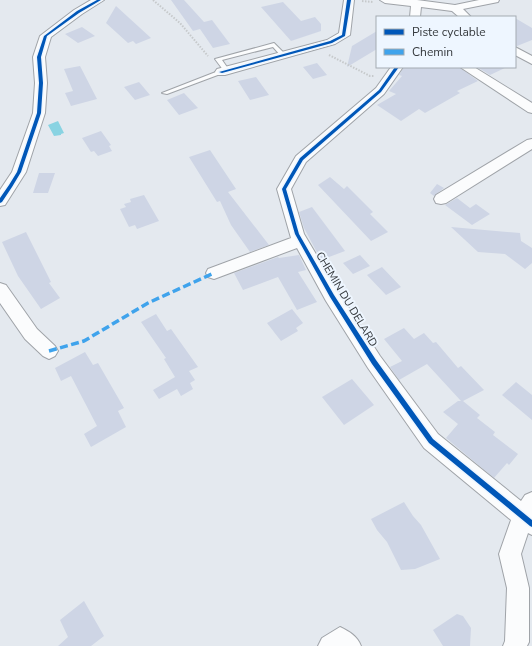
<svg xmlns="http://www.w3.org/2000/svg" width="532" height="646" font-family="'Nunito Sans',sans-serif">
<rect width="100%" height="100%" fill="#e4e9ef"/>
<path fill="#89d3e2" d="M58,121L64,133L61,134V135L54,136L48,125Z"/>
<path fill="#ced5e5" d="M171,0H184L204,22L212,20L230,44L213,48L200,29L193,31Z
M283,2L301,21L315,17L321,24V31L291,41L261,7Z
M116,6L151,38L136,44L133,41L128,43L106,23Z
M515,18L532,28V40L517,46H515Z
M82,27L95,36L78,43L65,34Z
M377,31V49L347,67L352,46Z
M317,63L327,75L313,79L303,67Z
M80,66L97,99L71,106L65,93L73,91L64,69Z
M404,67H459L478,81L457,91L460,93L425,113L419,109L401,121L377,105L396,94L389,91L402,76L399,75Z
M477,67H507L490,75Z
M256,77L269,95L250,100L238,81Z
M139,82L150,95L135,100L124,87Z
M184,93L198,108L179,115L167,100Z
M101,131L111,145L109,146L112,151L98,156L94,151L91,152L82,138Z
M210,150L236,189L228,192L269,245L250,252L231,225L220,201L217,202L189,157Z
M39,173H55L48,193H33Z
M330,177L344,189L347,186L373,212L370,214L388,232L371,241L318,185Z
M437,184L444,188L434,196L430,193Z
M144,195L159,221L137,229L135,225L129,227L120,209L126,207L124,204L131,202L130,199Z
M457,198L470,208L476,204L490,214L472,225L445,205Z
M312,207L345,251L321,260L304,228L299,212Z
M451,227L520,233L521,241L532,248V263L525,269L505,254L478,252Z
M26,232L51,282L49,283L60,298L41,309L18,276L2,242Z
M299,255L306,270L298,272L317,302L297,310L278,277L243,290L234,273L278,257L279,258Z
M360,255L370,266L353,274L343,263Z
M382,267L401,287L386,295L367,275Z
M292,309L303,323L296,328L298,331L281,341L267,323Z
M156,314L167,331L171,329L198,367L189,371L195,380L190,383L193,389L181,396L177,389L159,399L153,390L175,377L164,359L166,358L141,322Z
M404,328L414,339L424,333L433,343L436,342L458,368L461,366L484,390L463,401L480,415L477,418L495,432L493,435L518,454L509,465L507,463L494,478L446,438L458,424L443,412L458,401H461L427,364L399,380L390,367L402,361L384,339Z
M85,352L93,365L98,363L124,408L118,411L126,427L91,447L84,434L97,426L71,376L61,381L55,368Z
M352,379L374,405L344,425L322,397Z
M516,382L532,395V420L502,395Z
M404,502L413,516L421,525L440,559L415,569L401,570L387,542L377,530L371,519Z
M84,601L104,636L91,646H58L68,637L60,620Z
M457,614L463,616L471,628L470,646H443L433,630Z"/>
<g fill="none" stroke-linecap="round" stroke-linejoin="round">
<g stroke="#9fa3a8" stroke-width="2">
<path id="lane" d="M274,43L285,54V56H281L273,47L222,60L229,70L226,72L224,71L215,59Z
M221,70L223,71V73L167,94L162,93Z"/>
</g>
<g stroke="#9fa3a8" stroke-width="2">
<path id="street" d="M91,0H104L82,14L51,37L45,57L47,83L45,113L26,172L5,205L0,206V190L12,172L33,113L35,83L33,57L40,36L74,10Z
M344,0H354L350,35L335,44L225,75H217L215,72L217,69L327,40L339,33Z
M380,0H417L455,5L479,0H499L498,2L463,9L471,17H459L452,11L421,7L420,17H410L411,6L385,3Z
M515,47L532,56V64L515,55Z
M391,67H403L384,94L306,162L291,189L304,234L338,291L380,356L438,434L521,501L525,495L532,492V535L528,533L521,554L529,588V642L527,646H503L505,641L507,588L499,554L511,520L424,448L368,368L326,301L297,248L214,279L208,277L206,273L208,269L291,238L277,189L296,156L376,88Z
M460,67H474L532,103V113L528,112Z
M532,139V149L446,203L441,204L436,203L434,199L436,195L527,140Z
M0,283L6,285L37,329L55,346L58,351L55,356L49,359L43,356L25,339L0,303Z
M340,627C350,632 357,636 361,646H318L322,638Z"/>
</g>
<path stroke="#c6c9cb" stroke-width="2" stroke-dasharray="1.5 1.5" stroke-linecap="butt" d="M153,0L180,23L208,56
M362,1L373,2
M329,55L370,76H374"/>
<use href="#lane" fill="#fbfcfd" fill-rule="evenodd"/>
<use href="#street" fill="#fbfcfd" fill-rule="evenodd"/>
<path stroke="#3fa3ec" stroke-width="3.5" stroke-dasharray="8 3.5" stroke-linecap="butt" d="M49,351L84,341L148,303L214,273"/>
<g stroke="#eef6ff" stroke-width="3">
<path id="cycleway" d="M97,0H101L79,13L47,36L41,57L43,83L41,113L21,172L12,187L2,202L0,203V198L9,185L17,172L37,113L39,83L37,57L44,36L77,11Z
M347,0H351L345,36L332,43L222,73L219,72L330,41L342,35Z
M395,67H399L381,92L303,160L286,189L299,234L334,295L376,360L433,439L532,520V527L530,526L429,443L372,364L330,297L295,234L282,189L300,158L379,90Z"/>
</g>
<use href="#cycleway" fill="#0057b8" fill-rule="evenodd"/>
</g>
<g text-anchor="middle" stroke-width="4" stroke-linejoin="round" paint-order="stroke">
<g font-size="11" fill="#363a3e" stroke="#eef6ff">
<text transform="translate(347 299) rotate(59)" y="4">CHEMIN DU DELARD</text>
</g>
</g>
<rect x="376" y="16" width="140" height="52" fill="#eef6ff" stroke="#a4abb2"/>
<rect x="384" y="29" width="20" height="6" fill="#0057b8" stroke="#a4abb2"/>
<text x="412" y="36" font-size="12" fill="#363a3e">Piste cyclable</text>
<rect x="384" y="49" width="20" height="6" fill="#3fa3ec" stroke="#a4abb2"/>
<text x="412" y="56" font-size="12" fill="#363a3e">Chemin</text>
</svg>
